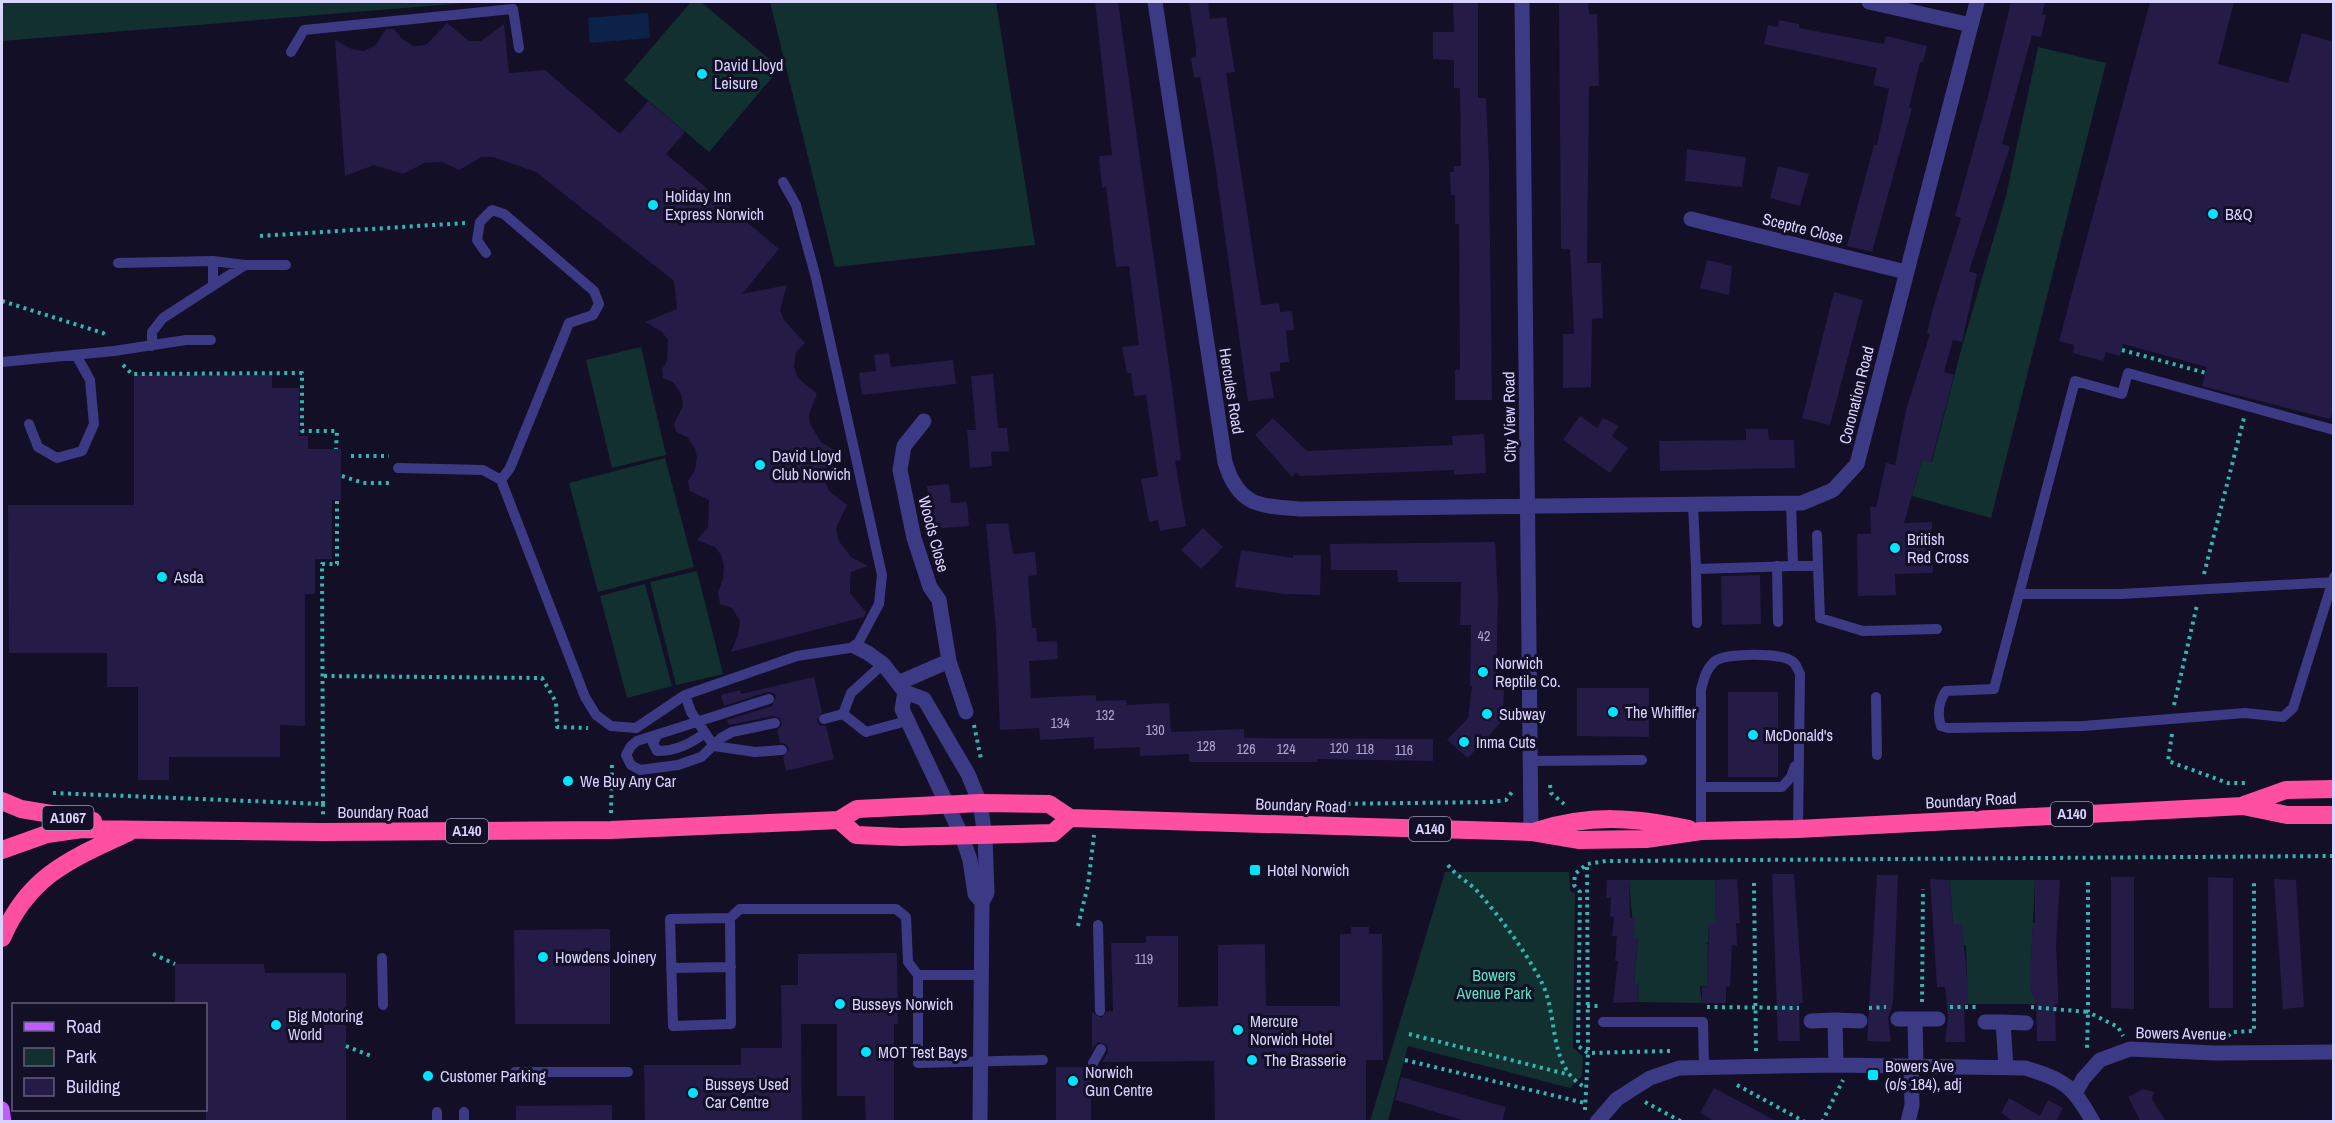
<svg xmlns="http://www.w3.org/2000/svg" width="2335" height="1123" font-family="'Archivo Narrow',sans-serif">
<rect width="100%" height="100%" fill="#130f26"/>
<path fill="#12302f" d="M2,2H477L2,41Z
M691,2H701L780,68L709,152L624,80Z
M770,2H996L1035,245L835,267Z
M2038,47L2106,63L1991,518L1912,496L1922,460L1932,462L1961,350L2006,196Z
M641,347L666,455L612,468L586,360Z
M665,458L694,567L598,592L569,483Z
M697,571L723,674L676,685L650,582Z
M645,584L672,686L627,698L600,596Z
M1445,872H1569L1570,891L1575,893L1573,1048L1583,1056L1582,1076L1570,1088L1408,1046L1388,1121H1370Z
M1629,880H1715L1716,923H1709L1708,943L1705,944H1708L1707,986H1700L1702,1003L1638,1002L1639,983H1634L1638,938H1634Z
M1950,880H2035L2030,988L2037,1004H1968L1966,945H1962V924H1953Z"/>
<path fill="#0c2248" d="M648,13L650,38L590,43L588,18Z"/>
<path fill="#241b47" d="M1095,2H1118L1173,395L1181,460L1175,461L1186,526L1160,531L1158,520L1149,522L1141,479L1158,476L1146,395L1134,396L1131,373H1127L1122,347L1139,345L1129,266L1116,267L1106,187L1102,188L1099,156L1112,155Z
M1189,2H1208L1210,19L1226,17L1235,72L1226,73L1261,305L1279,303L1280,312L1292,311L1294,330L1286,331L1289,362L1280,363V371L1270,372L1274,398L1248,401L1213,150L1200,77L1194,78L1191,58L1196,57V47Z
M1453,2H1478V98H1486L1489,165L1492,400H1455V370H1460L1459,224H1455V195H1451L1450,172H1454V166H1461L1460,88H1454V60L1433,59V32H1454Z
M1559,2H1588L1589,14H1597L1599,86H1589L1587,263H1601L1603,318L1592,319L1591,387L1563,388V334H1574L1570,249H1561Z
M2011,2H2045L2042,14L2046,15L2041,37L2032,35L2002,144L2010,147L1969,271L1977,274L1962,342L1953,340L1944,372L1954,375L1931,463L1922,460L1904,523L1932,522L1933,573L1895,574L1896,595L1858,596L1857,534H1871L1870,507H1876L1886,463L1895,465L1906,410L1930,334L1927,333L1933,308L1961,218L1955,216L1986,104Z
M2150,2H2234L2218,64L2288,83L2302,33L2334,42V407L2330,419L2202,386L2207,367L2123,344L2120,356L2106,352L2103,361L2073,353L2074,345L2059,341Z
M1779,20L1799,24V28L1884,44L1886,36L1927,46L1923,62H1920L1909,108H1912L1872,252L1847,246L1874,145H1877L1889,89L1873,85L1877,68L1764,44L1768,25L1778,27Z
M447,23L469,41H481L504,24L509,73L545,70L620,134L648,101L685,132L666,154L779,249L742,294L787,285L780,310L784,320L805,343L796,352L794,367L798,378L817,394L809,414L810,424L821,442L836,451L827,461L825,481L829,491L847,505L836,528L839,541L851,557L868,566L851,572L850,583V593L866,612L864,617L731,652L738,635L740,621L732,608L720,604L718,592L723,579L724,566L721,555L715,547L697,540L708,527L709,500L690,491L688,481L695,470L697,457L695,448L687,437L676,432L674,424L683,406L681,394L673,382L663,378L662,369L667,361L668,340L662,332L645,322L677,309L674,281L536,172L493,157H482L459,170L442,162L424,163L403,174L374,165L345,176L335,40L352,49L364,51L376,45L386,29H394L402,39L414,46L426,45Z
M1687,149L1746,157L1742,187L1685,181Z
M1778,166L1809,174L1800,206L1770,198Z
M1707,260L1732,266L1729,295L1700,288Z
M1834,292L1863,300L1830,425L1802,418Z
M889,353L891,367L953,360L956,384L862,395L859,373L876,371L874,355Z
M993,374L998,428H1007L1009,451L991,452L992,466L970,468L967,430H976L971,376Z
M134,375H272V388H299V436H308V449H341V500H332V559H315V594H305V726L280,725V757H169V780H138V687H107V653H9L8,505H134Z
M1580,416L1597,428L1603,418L1619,426L1612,436L1628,448L1610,473L1563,440Z
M1273,418L1307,451L1453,445L1452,436L1484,434L1486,473L1454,475V470L1300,476L1296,472L1292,477L1255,435Z
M1746,429H1768L1769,440H1794L1795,468L1660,471L1659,441L1746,440Z
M949,484L951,503L967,502L969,526L930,529L927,486Z
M1008,523L1013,554L1035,552L1037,575L1028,576L1032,628H1036L1037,642L1057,641L1058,659L1029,661L1031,698L1096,695V701L1126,700L1127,705L1169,703L1171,732L1244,729V738L1433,739V761L1317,759V762H1189V754L1140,756V747L1094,749V737L1040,740L1039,728L1000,730L996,629L986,524Z
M1203,528L1223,547L1201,569L1181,550Z
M1495,542L1498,597L1496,689L1504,690L1503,720L1468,758L1447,740L1468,718L1472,686H1470L1471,625H1460L1461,582H1398L1397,570H1331L1330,544Z
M1241,550L1293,558V555H1321L1320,595L1285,594L1235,587Z
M1760,575L1761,624L1722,625L1721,576Z
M814,677L822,712L817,720L819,725L826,726L834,759L786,771L783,757L789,749L786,744L780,743L777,730L782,725L780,718L773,716L729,725L727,720L772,706L776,697L774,693L767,692L724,706L721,695L740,690L741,694Z
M1577,688H1649V737L1577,736Z
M1728,692H1778V777H1728Z
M1772,874H1794L1803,1003H1799L1800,1041H1778Z
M1877,875H1898L1893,1003L1888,1018L1891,1042L1867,1041Z
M2111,877H2134V1009L2111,1008Z
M2208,877L2233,878V1008H2209Z
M1737,879L1740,923H1736L1737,946L1732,945L1730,987H1726V1003H1702V987L1707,986L1709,923H1716L1715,880Z
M1930,879L1950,880L1953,924H1962L1968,988V1004H1964L1965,1042H1945L1948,1018L1945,987H1937Z
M2274,879L2296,880L2304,1007L2283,1009Z
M1607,880H1629L1630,918H1635L1634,938H1638L1634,983H1639L1638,1002L1613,1003L1618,961H1615L1617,936H1612L1614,917L1610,916L1611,898H1606Z
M2035,880H2060L2056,945L2058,987V1004H2055L2056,1041H2037L2036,1003L2030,988V967L2033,923H2035Z
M1351,927H1369V934H1382L1383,1060H1366V1122H1215L1214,1061L1102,1062L1108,1052L1107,1045L1098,1042L1092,1049V1012L1101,1018L1107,1011H1113L1111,943H1146V936H1178V1007L1218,1006V945L1265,944L1266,1006H1340V934H1351Z
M610,929V1024H515L514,930Z
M897,953L898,1024H894V1122H866L865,1096H837V1024H801L802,1122H645L644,1065H741V1048H782L781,985H798V954Z
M175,964H264L265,973H346V1122H206V1005H175Z
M1056,1067H1086L1091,1070V1122L1056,1121Z
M1401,1077L1506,1107L1502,1122H1469L1395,1100Z
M1714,1088L1778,1122H1716L1700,1113Z
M2143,1089L2154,1092L2152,1099L2166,1122H2141L2128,1097Z
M2009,1098L2040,1116L2048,1100L2063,1108L2056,1122H2015L2001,1113Z
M612,1105V1122H516V1106Z"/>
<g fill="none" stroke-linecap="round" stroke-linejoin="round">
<path stroke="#2fb8b0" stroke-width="4" stroke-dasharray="3 4.5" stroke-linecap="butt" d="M260,236L465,223
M2,301L103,333L107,338
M2122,350L2206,373
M123,365L132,374L302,373V431H337L336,449
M2333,407H2334
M351,456H389
M342,476L363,483H393
M2204,574L2244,418
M324,676L542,678L556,702L557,727L588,728
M2174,705L2197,605
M974,725L981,759
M2172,734L2168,761L2228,783H2246
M1550,785L1551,793L1564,804
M53,793L323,804V815
M323,804L322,564H337V500
M1328,807V804L1491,802L1506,800L1512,792
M611,813L612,764
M1448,865C1456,876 1469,882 1478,892C1501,918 1526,952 1542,983C1559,1017 1547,1067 1586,1088
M2088,882V1012L2118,1027L2123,1036
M1754,883L1756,1051
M1078,926L1088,885L1094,835
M153,954L175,964
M1922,1002L1923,889
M1587,1006H1601
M1707,1007L1799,1008
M1950,1007H1976
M2031,1007L2088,1012L2087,1049
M1869,1008L1886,1007
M1409,1034L1570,1075
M2228,1036L2232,1032L2254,1031V883
M346,1046L371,1056
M1670,1051L1588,1053L1578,1046L1580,892L1574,885L1575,874L1587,864L1606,861L2334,856
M1405,1060L1585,1103
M1737,1085L1805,1122
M1645,1102L1682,1122
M1585,1110L1588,1053L1587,865
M1822,1122L1843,1080"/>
<path stroke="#3d3a85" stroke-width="10" d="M291,52L304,30L513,9L519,48
M486,253L477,240L480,222L492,210L504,214L594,291L599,304L593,315L569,323L510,468L501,480
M213,261V286
M118,263L213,261L245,265
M152,346V332L163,318L245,265H286
M2,362L114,351L186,340H211
M29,424L38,447L57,458L82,451L94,424L90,380L76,355
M2334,430L2128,373L2122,394L2075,381L1994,689L1946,691C1939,701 1937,714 1941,726L1948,728L2083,726L2245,713L2283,717L2293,708L2334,577
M398,468L483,470L501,480L585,697L596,715L611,726L636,728L685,695L797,656L856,647L879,604L882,575L816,278L796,205L783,182
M1693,504L1696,569L1793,566L1791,503
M1777,566L1778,622
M1793,566H1818L1817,535
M1818,566L1820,618L1863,631L1937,629
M1696,569L1697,623
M2020,594H2121L2334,582
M685,695L691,712L714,746L755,752L782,750
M1876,697L1877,755
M769,699L637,741L631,746L626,755L631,765L640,770L678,765L701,757L721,738L732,732L775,723
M843,714L866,732L907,721
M843,714L851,693L883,664
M824,719L843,714
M658,734L653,743L657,751C676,751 690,744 705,733
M1531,761L1642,760
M1701,787H1782L1791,777L1795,766
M1701,831V690C1704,678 1706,669 1715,661C1727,653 1782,652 1793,662C1796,664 1798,670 1800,674L1798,829
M730,918L731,1024L673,1026L670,919L730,918L740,909H896L906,917L908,962L918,975
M1098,925L1100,1011
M382,958L383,1005
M671,968L731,967
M981,975H918V1063L1043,1060
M1603,1022H1703L1704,1067
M1093,1063L1101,1049
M515,1072H628
M437,1122V1112
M464,1122V1112"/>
<path stroke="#3d3a85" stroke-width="15" d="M1155,2L1225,462C1238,506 1259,506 1301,509L1802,503L1833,490L1857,464L1977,2
M1522,2L1531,832
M1869,2L1971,25
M1691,219L1906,272
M856,647L868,653L883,664L905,692L924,699L968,774L980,803L985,836L987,893L982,902L980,1122
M949,661L966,712
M898,683L949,661L939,600L930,587L914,538L900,470L904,446L924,421
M905,692L902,709L962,836L970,860L975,894L982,902
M1898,1019H1915L1916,1066
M1915,1019H1938
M1811,1021L1835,1020
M1985,1022H2003
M1836,1065L1835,1020L1860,1021
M2006,1067L2003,1022L2026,1023
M2076,1092L2083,1079L2100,1060L2130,1049L2214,1053L2334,1052
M1597,1122L1617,1099L1650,1078L1679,1068L1836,1065L2025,1068C2065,1080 2073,1086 2093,1122
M1908,1122L1912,1105L1911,1066"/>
<path stroke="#c25bff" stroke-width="15" d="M2,1109L4,1122"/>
<path stroke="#ff4fa3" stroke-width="18" d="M2,801L21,809L93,821
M2244,805L2286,790L2334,789
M839,820L856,835L901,837L1053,833L1070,818
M1536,831C1590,814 1634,817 1689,829
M2,850L47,834L82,829L323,832L611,830L839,820L857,809L980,803L1049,804L1070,818L1531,832L1578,840L1646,839L1701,831L1798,829L2243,806L2287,815H2334
M2,938C29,875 71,859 129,832"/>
</g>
<g fill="#00e5ff" stroke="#130f26" stroke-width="2">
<circle cx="702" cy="74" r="6"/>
<circle cx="653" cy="205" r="6"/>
<circle cx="2213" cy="214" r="6"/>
<circle cx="760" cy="465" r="6"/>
<circle cx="1895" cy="548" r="6"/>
<circle cx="162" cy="577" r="6"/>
<circle cx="1483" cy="672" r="6"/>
<circle cx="1613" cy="712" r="6"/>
<circle cx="1487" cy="714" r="6"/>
<circle cx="1753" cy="735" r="6"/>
<circle cx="1464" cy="742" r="6"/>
<circle cx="568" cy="781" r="6"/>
<rect x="1249" y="864" width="12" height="12" rx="3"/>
<circle cx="543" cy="957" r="6"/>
<circle cx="840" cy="1004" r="6"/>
<circle cx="276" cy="1025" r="6"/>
<circle cx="1238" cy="1030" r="6"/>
<circle cx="866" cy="1052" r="6"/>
<circle cx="1252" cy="1060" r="6"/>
<rect x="1867" y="1069" width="12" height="12" rx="3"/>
<circle cx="428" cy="1076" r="6"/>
<circle cx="1073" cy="1081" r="6"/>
<circle cx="693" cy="1093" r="6"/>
</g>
<g text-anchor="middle" stroke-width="6" stroke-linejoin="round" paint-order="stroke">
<g font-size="14" fill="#aca6d1">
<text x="1484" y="641">42</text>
<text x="1105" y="720">132</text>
<text x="1060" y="728">134</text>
<text x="1155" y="735">130</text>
<text x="1206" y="751">128</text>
<text x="1339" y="753">120</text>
<text x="1246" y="754">126</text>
<text x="1286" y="754">124</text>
<text x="1365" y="754">118</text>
<text x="1404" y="755">116</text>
<text x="1144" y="964">119</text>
</g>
<g fill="#130f26" stroke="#9e99be" stroke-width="1.5">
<rect x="2051" y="802" width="42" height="24" rx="4.5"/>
<rect x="42.5" y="806" width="51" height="24" rx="4.5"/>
<rect x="1409" y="817" width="42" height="24" rx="4.5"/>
<rect x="446" y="819" width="42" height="24" rx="4.5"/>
</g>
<g font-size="15" font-weight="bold" fill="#d9d4ff">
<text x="2072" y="819">A140</text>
<text x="68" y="823">A1067</text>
<text x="1430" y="834">A140</text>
<text x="467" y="836">A140</text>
</g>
<g font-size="16" fill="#d9d4ff" stroke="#130f26" text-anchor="start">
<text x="714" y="71">David Lloyd<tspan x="714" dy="18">Leisure</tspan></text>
<text x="665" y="202">Holiday Inn<tspan x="665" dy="18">Express Norwich</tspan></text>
<text x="2225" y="220">B&amp;Q</text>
<text x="772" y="462">David Lloyd<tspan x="772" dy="18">Club Norwich</tspan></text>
<text x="1907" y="545">British<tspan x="1907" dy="18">Red Cross</tspan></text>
<text x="174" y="583">Asda</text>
<text x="1495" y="669">Norwich<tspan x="1495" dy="18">Reptile Co.</tspan></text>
<text x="1625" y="718">The Whiffler</text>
<text x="1499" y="720">Subway</text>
<text x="1765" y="741">McDonald's</text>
<text x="1476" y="748">Inma Cuts</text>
<text x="580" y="787">We Buy Any Car</text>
<text x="1267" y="876">Hotel Norwich</text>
<text x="555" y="963">Howdens Joinery</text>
<text x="852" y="1010">Busseys Norwich</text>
<text x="288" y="1022">Big Motoring<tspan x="288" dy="18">World</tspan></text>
<text x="1250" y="1027">Mercure<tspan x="1250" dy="18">Norwich Hotel</tspan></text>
<text x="878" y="1058">MOT Test Bays</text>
<text x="1264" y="1066">The Brasserie</text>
<text x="1885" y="1072">Bowers Ave<tspan x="1885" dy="18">(o/s 184), adj</tspan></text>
<text x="1085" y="1078">Norwich<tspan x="1085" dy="18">Gun Centre</tspan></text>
<text x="440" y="1082">Customer Parking</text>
<text x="705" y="1090">Busseys Used<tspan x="705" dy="18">Car Centre</tspan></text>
</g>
<g font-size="16" fill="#d9d4ff" stroke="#130f26">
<text transform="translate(1803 228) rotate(14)" y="6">Sceptre Close</text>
<text transform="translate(1232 391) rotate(81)" y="6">Hercules Road</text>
<text transform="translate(1856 395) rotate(-76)" y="6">Coronation Road</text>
<text transform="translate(1509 417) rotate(-91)" y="6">City View Road</text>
<text transform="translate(934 534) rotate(75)" y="6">Woods Close</text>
<text transform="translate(1971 800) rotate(-3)" y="6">Boundary Road</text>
<text transform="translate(1301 805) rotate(2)" y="6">Boundary Road</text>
<text x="383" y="818">Boundary Road</text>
<text transform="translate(2181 1033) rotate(1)" y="6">Bowers Avenue</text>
</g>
<g font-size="16" fill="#5fe0c0" stroke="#130f26">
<text x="1494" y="981">Bowers<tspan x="1494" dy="18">Avenue Park</tspan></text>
</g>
</g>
<rect width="2335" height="1123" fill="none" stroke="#d9d4ff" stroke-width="6"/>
<rect x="12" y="1003" width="195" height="108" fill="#130f26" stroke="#625e7d" stroke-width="1.5"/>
<rect x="24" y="1022" width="30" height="9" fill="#c25bff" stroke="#625e7d" stroke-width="1.5"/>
<text x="66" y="1033" font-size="18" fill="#d9d4ff">Road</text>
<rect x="24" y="1048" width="30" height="18" fill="#12302f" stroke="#625e7d" stroke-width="1.5"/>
<text x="66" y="1063" font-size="18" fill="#d9d4ff">Park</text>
<rect x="24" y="1078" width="30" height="18" fill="#241b47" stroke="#625e7d" stroke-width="1.5"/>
<text x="66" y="1093" font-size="18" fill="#d9d4ff">Building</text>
</svg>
